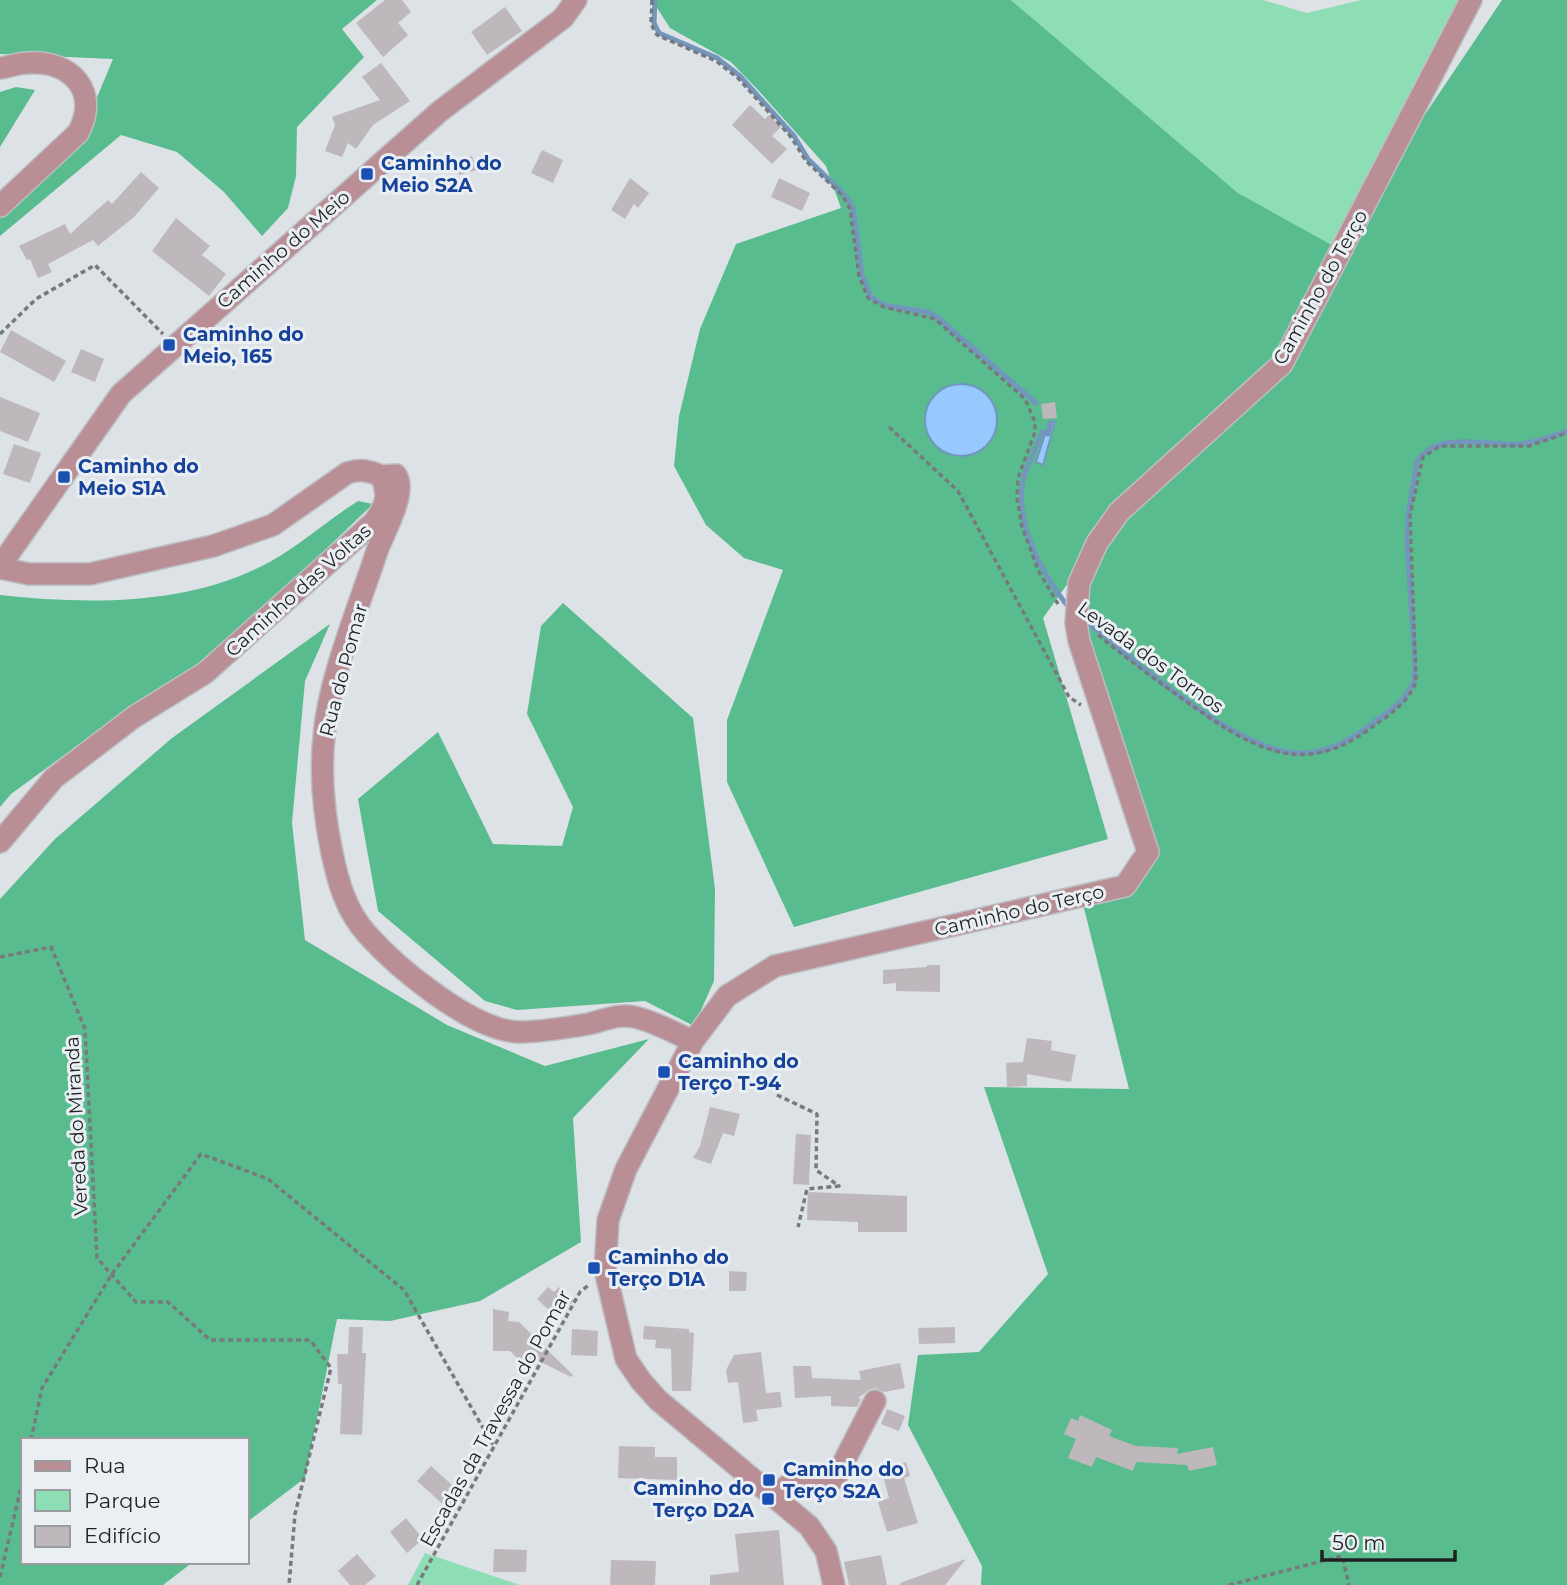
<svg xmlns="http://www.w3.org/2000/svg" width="1567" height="1585" font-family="Montserrat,sans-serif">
<rect width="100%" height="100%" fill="#dde2e7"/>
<path fill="#8edeb5" d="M1011,0H1263L1307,13L1361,0H1471L1341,250L1238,193Z
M425,1553L520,1585H408Z"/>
<path fill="#59bc8e" d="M0,0H377L342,29L364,57L297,127L296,176L288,208L262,236L224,192L177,152L121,135L0,236V209L90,114L113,59L0,54Z
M652,0H1011L1238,193L1341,250L1364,205L1502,0H1567V1585H981L982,1566L908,1425L918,1355L979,1352L1048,1274L984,1087L1129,1089L1081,896L1125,886L1148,852L1079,641L1094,547L1043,618L1108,839L794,927L727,782V720L783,570L744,558L706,525L674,466L679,416L700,329L736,244L841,208L826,166L758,90L731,62L670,28Z
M16,87L35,90L0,147V92Z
M358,501L373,504L202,668L100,729L11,794L0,807V595C92,605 198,606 280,556C307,539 331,518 358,501Z
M563,603L693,718L715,889L714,981L694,1026L645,1001L517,1010L485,1001L378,911L358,799L438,732L493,844L562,846L573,807L527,714L541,626Z
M330,624L305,681L292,823L305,940L447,1025L545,1066L649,1039L573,1118L581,1242L480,1301L390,1321L337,1319L305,1478L247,1522V1440H23V1562H193L163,1585H0V899L55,839L172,738Z"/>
<path fill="#97c8fe" stroke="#7396bc" stroke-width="2" d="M925 420a36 36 0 1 1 72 0a36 36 0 1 1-72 0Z
M1049,422H1055L1043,465L1036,462Z"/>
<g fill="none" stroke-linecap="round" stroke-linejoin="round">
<path stroke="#7396bc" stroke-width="5" d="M655,0L654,23L659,33L717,58L740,76L794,136L808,159L844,194L853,208L862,275L870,296L884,305L927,312L937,317L1036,403
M1051,422L1048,434L1042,432C1037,448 1028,462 1024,477C1013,520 1041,572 1066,604
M1086,621C1133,660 1240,754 1301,753C1328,753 1348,741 1369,726C1387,712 1405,703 1414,681L1415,664L1407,542L1408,515L1417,461C1437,430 1488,446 1520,444C1536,443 1552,436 1567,431"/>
</g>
<path fill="#beb8bc" d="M385,0H402L411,12L398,23L408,35L383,57L356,23Z
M505,7L522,31L487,55L471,32Z
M381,63L410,101L373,125L356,149L348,143L342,157L325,151L335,125L332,117L380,100L362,77Z
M750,105L765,119L769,115L781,127L772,136L787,149L772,164L732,125Z
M542,150L563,160L553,183L531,173Z
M472,156L477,170L459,175L455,161Z
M141,172L159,188L134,217L98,246L93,240L48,264L52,272L38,278L30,259L27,260L19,246L65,224L70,234L108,200L112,204Z
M630,178L649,193L638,208L634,204L625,219L611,210Z
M779,178L810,193L802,211L771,197Z
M176,218L210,246L202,255L226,274L209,296L152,251Z
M11,330L66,361L54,382L0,352Z
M81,349L104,359L95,382L71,372Z
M0,397L40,413L28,442L0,431Z
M1055,402L1057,418L1043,419L1041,404Z
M14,444L41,453L30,483L3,474Z
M927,965H940V992L896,991V983L883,984V970L927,967Z
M1027,1038L1052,1041L1051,1050L1076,1055L1071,1082L1027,1074V1086L1007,1087L1006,1063L1023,1062Z
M710,1107L740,1114L734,1136L723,1133L711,1164L693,1158L700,1146Z
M796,1134L811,1135L809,1185L793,1184Z
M808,1192L907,1196V1232H858V1222L807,1220Z
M729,1271L747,1272L746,1291H729Z
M548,1287L554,1292L559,1287L574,1300L557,1318L537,1299Z
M493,1309L509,1312L508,1321L519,1322L573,1375L571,1377L535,1359L528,1369L510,1351H493Z
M644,1326L689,1329V1332L694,1333L691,1391H672L671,1349L655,1348L656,1340L643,1339Z
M349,1327H363L362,1353H366L362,1435L340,1434L342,1384H338L337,1354H348Z
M955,1327V1343L919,1344L918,1328Z
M572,1329L598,1331L597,1356L571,1355Z
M761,1352L766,1393L780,1392L782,1407L756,1410L758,1421L743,1423L738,1382L728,1383L726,1370L734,1355Z
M900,1363L905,1388L884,1392L875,1388L869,1390L858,1398L861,1399L857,1407L831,1406V1396L795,1398L793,1366H811L812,1378L861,1380L859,1371Z
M887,1409L905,1416L899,1431L881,1424Z
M1080,1415L1112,1430L1109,1436L1136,1446L1178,1448L1177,1454L1213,1447L1217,1465L1189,1471L1187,1465L1136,1462L1133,1471L1096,1457L1092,1467L1068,1458L1076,1439L1064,1434L1071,1418L1078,1421Z
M619,1446L655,1447V1457H677V1480L618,1478Z
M906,1462L910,1476L904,1478L918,1523L887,1532L878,1502L889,1498L881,1469Z
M431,1466L461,1493L447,1508L417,1481Z
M406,1518L423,1539L407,1553L390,1532Z
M779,1530L784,1585H710V1575L739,1572L735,1534Z
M494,1549L527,1550L526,1572H493Z
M357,1554L376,1576L365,1585H350L338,1571Z
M881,1555L887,1585H849L844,1562Z
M966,1559L945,1585H900V1583Z
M611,1560L656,1561L655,1585H610Z"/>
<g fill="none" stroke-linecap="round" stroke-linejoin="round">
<g stroke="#bbbfc4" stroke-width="24">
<path id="minor" d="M0,68C9,67 18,63 28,63C72,60 100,92 78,133L0,206
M381,476L396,475C408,493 382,535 376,554C358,609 328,681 324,737C320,775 324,815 332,853C338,882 346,911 367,934C397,968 473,1031 519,1032C542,1032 565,1028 588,1024C602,1021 619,1013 634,1017C654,1021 674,1033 693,1041
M0,566L121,394L439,112L563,18L576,0
M0,568L29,574H90L213,546L273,525L347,473C360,469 368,470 381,476C390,496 386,505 374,522L205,673L134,717L54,778L0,842
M776,1497L787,1486L835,1479L875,1401
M834,1585L826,1551L809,1526L658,1400L641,1381L626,1359L605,1270L608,1220L626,1169L693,1041L727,996L775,966L1125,886L1148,852L1079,641L1076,623L1079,583L1097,543L1119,512L1282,364L1471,0"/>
</g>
<path stroke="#777a7d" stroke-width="3.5" stroke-dasharray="5 3.5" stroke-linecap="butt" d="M652,0L651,24L657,35L716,61L738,78L791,137L806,161L843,196L850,209L859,276L868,298L884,307L935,319L1025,399L1035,422V432L1018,478L1017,498L1022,527L1039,572L1058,604
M0,334L36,299L95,265L163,334
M889,427L958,491L1069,697L1081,705
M1098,635C1126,658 1155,679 1184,700C1245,743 1298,781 1368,730C1387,716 1407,705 1416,682L1410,515L1423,457L1440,446H1529L1567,433
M0,957L51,947L85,1029L97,1258L136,1302H168L210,1340H310L331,1368L295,1514L289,1585
M777,1095L817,1114L816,1170L839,1186L807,1189L798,1227
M31,1440L42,1388L112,1274L201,1154L268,1179L404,1290L494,1447
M0,1577L23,1479
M417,1585L580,1292L590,1284
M1229,1585L1342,1556L1349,1585"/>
<use href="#minor" stroke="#b98f95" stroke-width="21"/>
</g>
<g fill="#1a4fb4" stroke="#eaeff4" stroke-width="2.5">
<rect x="360" y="167" width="14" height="14" rx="3.5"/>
<rect x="162" y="338" width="14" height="14" rx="3.5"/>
<rect x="57" y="470" width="14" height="14" rx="3.5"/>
<rect x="657" y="1065" width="14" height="14" rx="3.5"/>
<rect x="587" y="1261" width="14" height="14" rx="3.5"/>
<rect x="762" y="1473" width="14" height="14" rx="3.5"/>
<rect x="761" y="1492" width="14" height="14" rx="3.5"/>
</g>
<g text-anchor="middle" stroke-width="6" stroke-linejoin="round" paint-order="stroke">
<g font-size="19" font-weight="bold" fill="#164399" stroke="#eaeff4" text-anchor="start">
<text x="381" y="170">Caminho do<tspan x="381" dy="22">Meio S2A</tspan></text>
<text x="183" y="341">Caminho do<tspan x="183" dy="22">Meio, 165</tspan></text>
<text x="78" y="473">Caminho do<tspan x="78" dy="22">Meio S1A</tspan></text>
<text x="678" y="1068">Caminho do<tspan x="678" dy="22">Terço T-94</tspan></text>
<text x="608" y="1264">Caminho do<tspan x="608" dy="22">Terço D1A</tspan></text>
<text x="783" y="1476">Caminho do<tspan x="783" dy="22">Terço S2A</tspan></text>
<text x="754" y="1495" text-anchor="end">Caminho do<tspan x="754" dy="22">Terço D2A</tspan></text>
</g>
<g font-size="19" fill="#1f2123" stroke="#eaeff4">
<text transform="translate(283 249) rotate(-41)" y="7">Caminho do Meio</text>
<text transform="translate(1320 287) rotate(-61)" y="7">Caminho do Terço</text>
<text transform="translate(298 590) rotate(-42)" y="7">Caminho das Voltas</text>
<text transform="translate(1151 657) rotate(36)" y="7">Levada dos Tornos</text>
<text transform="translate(343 670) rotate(-75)" y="7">Rua do Pomar</text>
<text transform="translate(1019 910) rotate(-13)" y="7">Caminho do Terço</text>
<text transform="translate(76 1126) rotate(-93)" y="7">Vereda do Miranda</text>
<text transform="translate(495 1418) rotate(-61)" y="7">Escadas da Travessa do Pomar</text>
</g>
</g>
<rect x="21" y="1438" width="228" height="126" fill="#eaeff4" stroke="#999da0" stroke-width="2"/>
<rect x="35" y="1461" width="35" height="10" fill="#b98f95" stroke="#999da0" stroke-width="2"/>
<text x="84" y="1473" font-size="21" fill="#1f2123">Rua</text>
<rect x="35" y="1490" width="35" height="21" fill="#8edeb5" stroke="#999da0" stroke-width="2"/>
<text x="84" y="1508" font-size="21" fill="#1f2123">Parque</text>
<rect x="35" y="1526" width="35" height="21" fill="#beb8bc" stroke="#999da0" stroke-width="2"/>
<text x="84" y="1543" font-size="21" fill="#1f2123">Edifício</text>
<path d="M1322 1550v10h133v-10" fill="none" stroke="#1f2123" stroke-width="3.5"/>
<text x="1332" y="1550" font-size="21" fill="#1f2123" stroke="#eaeff4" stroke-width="5" paint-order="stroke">50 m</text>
</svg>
